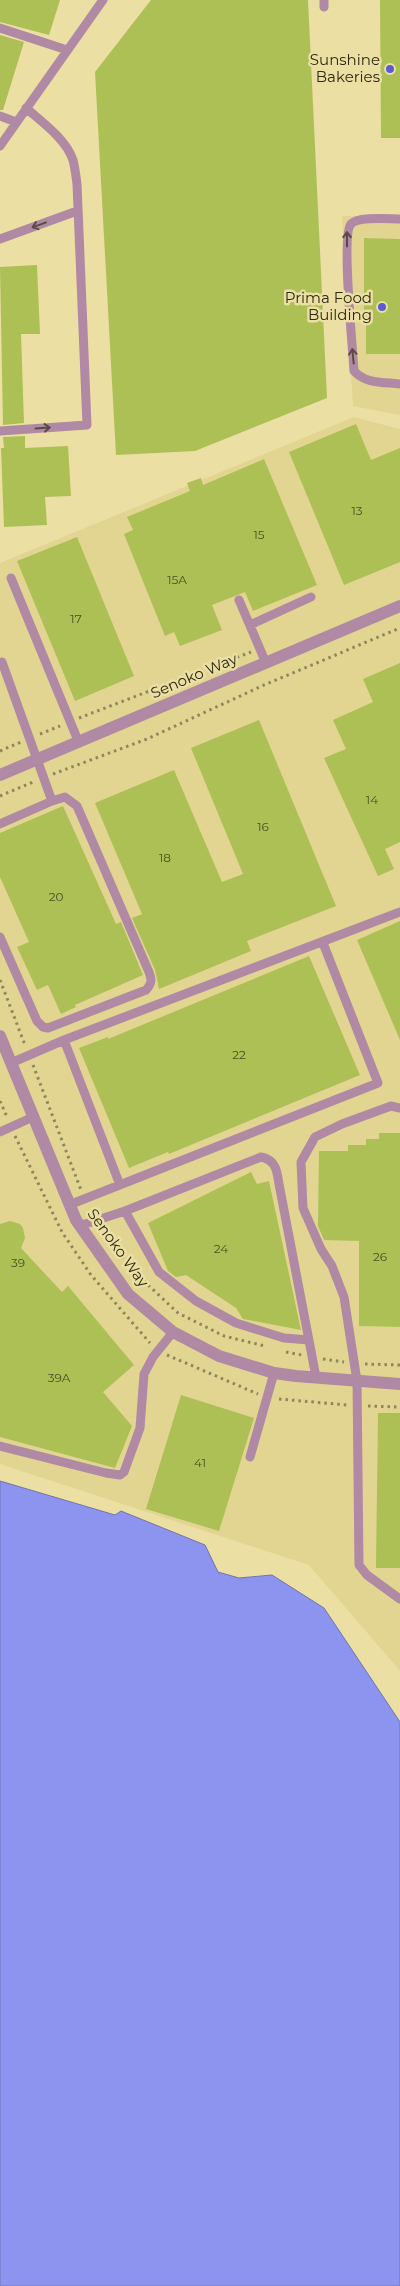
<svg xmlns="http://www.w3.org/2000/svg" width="400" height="2286" font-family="Montserrat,sans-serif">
<rect width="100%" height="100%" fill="#ebdfa3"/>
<path fill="#e2d591" d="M342,216H400V415L353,406Z
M354,417L400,429V1671L309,1565L0,1464V563Z"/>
<path fill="#8c94f0" stroke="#7074ad" d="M0,1481L115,1515L121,1511L205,1545L218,1572L239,1578L272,1575L324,1608L400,1722V2286H0Z"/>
<path fill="#acc055" d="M0,0H60L49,35L0,22Z
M151,0H308L327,398L195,451L116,455L95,72Z
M380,0H400V138H381Z
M0,35L24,42L3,110H0Z
M364,238L400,239V354H366V320H364Z
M37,265L40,334H21L24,423L3,425L0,267Z
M356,424L371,460L400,448V562L344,585L289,452Z
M25,436V448L68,446L71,496L45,497L47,525L4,527L1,448H4L3,437Z
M264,459L317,585L253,611L245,592L212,605L222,630L180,646L174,632L165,636L124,534L133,530L127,517L190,491L187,483L201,478L203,485Z
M77,537L134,676L75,701L17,561Z
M400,663V842L385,849L394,869L378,876L324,758L346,749L333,720L373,702L363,679Z
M259,720L336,906L247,941L251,951L159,989L155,970L132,918L142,914L95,803L174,770L222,882L243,874L191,748Z
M63,806L116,924L121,922L143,975L75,1005L76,1007L61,1014L48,985L37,990L17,947L29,942L0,877V833Z
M400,921V1040L357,940Z
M309,956L360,1075L169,1154L168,1152L129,1168L79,1048L108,1037V1039Z
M379,1133H400V1327L359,1326V1241L324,1240L318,1226L319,1151H348V1145H366V1139H379Z
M251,1172L257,1184L269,1181L301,1330L243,1319L236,1308L186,1275L176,1277L168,1271L148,1223Z
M10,1221L20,1224L23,1228L25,1238L21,1248L62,1292L68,1286L134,1365L103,1392L132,1426L115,1468L0,1437V1224Z
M181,1395L254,1418L219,1531L146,1509Z
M378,1413H400V1568H376Z"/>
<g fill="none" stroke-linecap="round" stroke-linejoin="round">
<path stroke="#8e865c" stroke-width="3" stroke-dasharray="2.5 4" stroke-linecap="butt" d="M79,718L251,652
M40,734L60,726
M0,751L21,742
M53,774L147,739L264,685L400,628
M0,796L33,782
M0,980L25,1045
M33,1065L81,1190
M0,1101L7,1117
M15,1136L62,1232L91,1275L150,1343
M103,1230L130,1268L178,1313L224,1336L265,1346
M286,1352L302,1355
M167,1355L258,1394
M323,1359L344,1362
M365,1364L400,1365
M279,1399L347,1405
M368,1406L400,1407"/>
<path stroke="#b089a4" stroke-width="9" d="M324,7V0
M0,28L67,50
M0,116L16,122
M0,146L103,0
M400,219C389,219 358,216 351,224C341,234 353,350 354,371C366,384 383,382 400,384
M0,239L77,211
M0,431L87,425L77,184C76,176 75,168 73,160C66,139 42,122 26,108
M11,578L79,743
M239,600L266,663
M250,625L311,597
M0,824L52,801L2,662
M0,937L37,1021L43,1027L48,1028L146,990C152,983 152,980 149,972L77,806L65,797L52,801
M64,1040L120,1185
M11,1063L64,1040L400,912
M400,1108L391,1106L342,1124L315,1137L301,1162L303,1208L321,1249L332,1266L344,1297L357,1381L359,1565L367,1575L400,1599
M0,1132L33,1117
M69,1205L378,1083L323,943
M125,1211L261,1157C276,1160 277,1171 279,1184L316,1377
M79,1226L125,1211L159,1272L196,1301L236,1323L284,1338L309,1340
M0,1446L106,1473L120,1475L124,1472L140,1428L144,1374L153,1357L173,1332
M250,1457L274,1373"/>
<path stroke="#b089a4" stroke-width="12" d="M0,775L400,606
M0,1036L76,1220L128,1294L173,1332L219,1356L274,1373L296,1376L400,1384"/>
</g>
<defs><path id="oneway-shaft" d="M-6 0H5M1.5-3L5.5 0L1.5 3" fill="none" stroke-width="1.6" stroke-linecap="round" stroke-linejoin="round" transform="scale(1.25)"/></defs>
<g stroke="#5b4b44">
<use href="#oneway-shaft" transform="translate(39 225) rotate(160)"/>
<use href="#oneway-shaft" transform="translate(347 239) rotate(-90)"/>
<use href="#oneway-shaft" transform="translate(353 356) rotate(-95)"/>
<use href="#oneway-shaft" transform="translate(43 428) rotate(-4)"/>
</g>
<g fill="#5b5bd3" stroke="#ebdfa3" stroke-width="2">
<circle cx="390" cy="69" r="5"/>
<circle cx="382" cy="307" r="5"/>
</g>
<g text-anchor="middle" stroke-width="5" stroke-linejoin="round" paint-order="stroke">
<g font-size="12" fill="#4d4f22">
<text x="357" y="515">13</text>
<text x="259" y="539">15</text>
<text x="177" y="584">15A</text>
<text x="76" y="623">17</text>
<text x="372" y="804">14</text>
<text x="263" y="831">16</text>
<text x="165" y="862">18</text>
<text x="56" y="901">20</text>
<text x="239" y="1059">22</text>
<text x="221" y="1253">24</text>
<text x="380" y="1261">26</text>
<text x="18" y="1267">39</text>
<text x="59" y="1382">39A</text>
<text x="200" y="1467">41</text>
</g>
<g font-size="15" fill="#2d2911" stroke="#ebdfa3" text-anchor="end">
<text x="380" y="65">Sunshine<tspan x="380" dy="17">Bakeries</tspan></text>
<text x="372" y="303">Prima Food<tspan x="372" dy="17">Building</tspan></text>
</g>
<g font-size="15" fill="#2d2911" stroke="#ebdfa3">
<text transform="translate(194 676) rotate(-23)" y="5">Senoko Way</text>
<text transform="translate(118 1248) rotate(54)" y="5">Senoko Way</text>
</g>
</g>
</svg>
